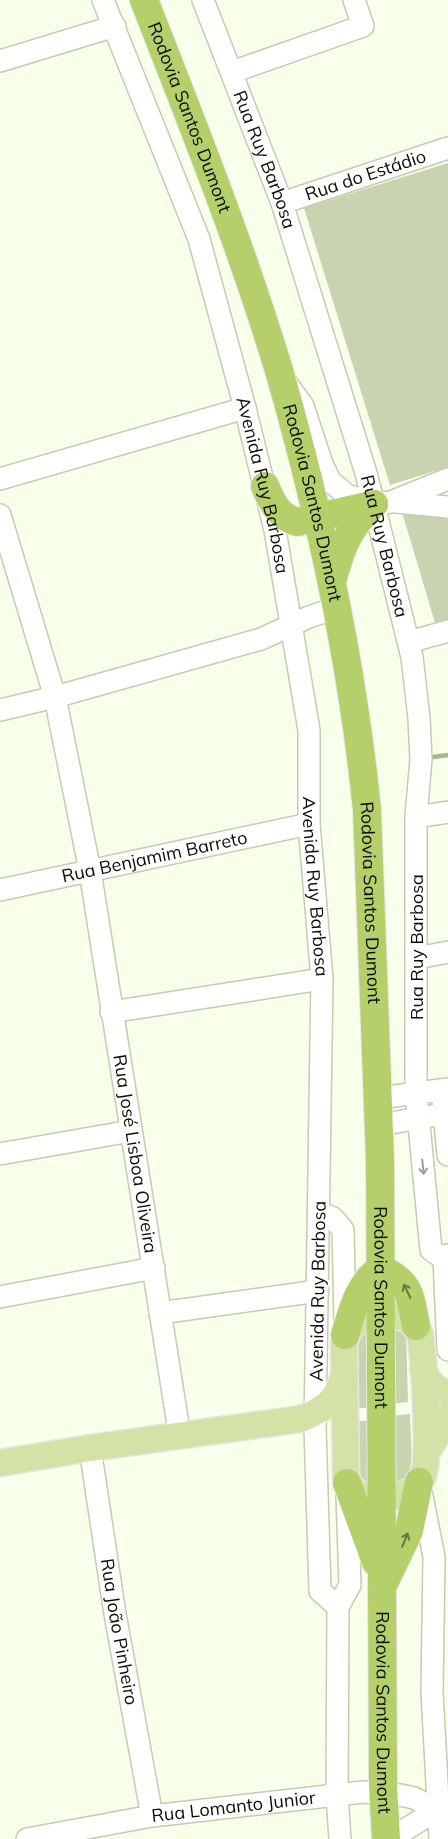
<svg xmlns="http://www.w3.org/2000/svg" width="448" height="1839" font-family="Mulish,sans-serif">
<rect width="100%" height="100%" fill="#f8ffea"/>
<path fill="#c8d3b0" d="M448,163V467L390,485L304,208Z
M402,512L448,518V630L438,633Z
M389,1324L406,1333L408,1402L391,1404Z
M374,1325L373,1407L353,1409L355,1340Z
M410,1414C410,1436 415,1462 406,1482L391,1488L388,1416Z
M372,1420L375,1491L358,1482L354,1422Z"/>
<g fill="none" stroke-linecap="round" stroke-linejoin="round">
<path stroke="#a8b785" stroke-width="4.5" d="M433,757L448,755"/>
<g stroke="#c4ccb2" stroke-width="24">
<g id="minor">
<path id="s1" d="M103,0L199,239L245,408L275,530L309,730V824L322,979L315,1427L320,1591L338,1607L337,1795L340,1839"/>
<path id="s2" d="M203,0L282,203L366,473L412,657L419,718L421,759L416,817V1093L431,1250L444,1259"/>
<path d="M0,61L115,26"/>
<path d="M232,72L363,26L354,0"/>
<path id="s3" d="M282,203L448,148"/>
<path d="M285,381L303,406L322,464L331,482L347,495L374,504L391,502L448,479"/>
<path d="M0,479L245,408"/>
<path d="M396,502L448,507"/>
<path id="s4" d="M0,515L55,697L90,871L180,1437"/>
<path d="M409,642L448,631"/>
<path d="M0,710L55,697L261,639L309,617L338,607"/>
<path d="M416,817L448,812"/>
<path id="s5" d="M0,890L309,824"/>
<path d="M417,958L448,952"/>
<path d="M111,1012L322,979"/>
<path d="M379,1098L448,1089"/>
<path d="M443,1100L448,1155"/>
<path d="M380,1125L448,1113"/>
<path d="M0,1154L131,1131"/>
<path d="M319,1212L333,1218L343,1230L345,1319"/>
<path d="M448,1255L444,1259L448,1350"/>
<path d="M0,1297L154,1268"/>
<path d="M160,1313L318,1291"/>
<path id="s6" d="M90,1448L115,1614L152,1816"/>
<path d="M420,1486L434,1557L432,1692L440,1839"/>
<path d="M338,1607L350,1585L347,1495"/>
<path id="s7" d="M27,1839L152,1816L363,1792L400,1795L414,1798L437,1810"/>
<path d="M390,1839L437,1810L448,1808"/>
</g>
</g>
<g stroke="#e6e7e6" stroke-width="29">
<path id="major" d="M392,1315C404,1316 415,1322 420,1334C424,1359 431,1454 423,1476C422,1479 418,1486 415,1488C405,1496 387,1498 374,1498C361,1498 349,1489 346,1477L344,1345C347,1319 370,1316 392,1315Z
M423,1370C429,1382 434,1390 448,1393
M427,1452L448,1417
M0,1463L90,1448L301,1419C322,1410 336,1402 343,1379"/>
</g>
<g stroke="#e6e7e6" stroke-width="30">
<g id="highway">
<path id="s8" d="M144,0C192,123 242,247 280,374C321,517 352,661 367,810L380,1160L383,1786L386,1839"/>
<path d="M265,486C272,503 279,518 298,522L374,504"/>
<path d="M333,578C342,545 348,529 374,504"/>
<path d="M381,1269C411,1283 410,1295 416,1326"/>
<path d="M345,1335C352,1311 358,1283 381,1269"/>
<path d="M347,1483L376,1562"/>
<path d="M385,1581L409,1531L419,1482"/>
</g>
</g>
<use href="#minor" stroke="#fff" stroke-width="21"/>
<use href="#major" stroke="#d3e2a6" stroke-width="26"/>
<use href="#highway" stroke="#b5cf6b" stroke-width="28"/>
</g>
<defs><path id="oneway-shaft" d="M-6 0H5M1.5-3L5.5 0L1.5 3" fill="none" stroke-width="1.6" stroke-linecap="round" stroke-linejoin="round" transform="scale(1.25)"/></defs>
<use stroke="#9d9e9b" href="#oneway-shaft" transform="translate(423 1167) rotate(84)"/>
<g stroke="#68783d">
<use href="#oneway-shaft" transform="translate(407 1291) rotate(-116)"/>
<use href="#oneway-shaft" transform="translate(405 1540) rotate(-67)"/>
</g>
<g text-anchor="middle" stroke-width="5" stroke-linejoin="round" paint-order="stroke">
<g font-size="18" fill="#0a0d05" stroke="#fff">
<text dy="6" stroke="none"><textPath href="#s8" startOffset="126">Rodovia Santos Dumont</textPath></text>
<text dy="6" stroke="none"><textPath href="#s2" startOffset="171">Rua Ruy Barbosa</textPath></text>
<text dy="6" stroke="none"><textPath href="#s3" startOffset="88">Rua do Estádio</textPath></text>
<text dy="6" stroke="none"><textPath href="#s1" startOffset="512">Avenida Ruy Barbosa</textPath></text>
<text dy="6" stroke="none"><textPath href="#s8" startOffset="531">Rodovia Santos Dumont</textPath></text>
<text dy="6" stroke="none"><textPath href="#s2" startOffset="576">Rua Ruy Barbosa</textPath></text>
<text dy="6" stroke="none"><textPath href="#s5" startOffset="158">Rua Benjamim Barreto</textPath></text>
<text dy="6" stroke="none"><textPath href="#s1" startOffset="918">Avenida Ruy Barbosa</textPath></text>
<text dy="6" stroke="none"><textPath href="#s8" startOffset="936">Rodovia Santos Dumont</textPath></text>
<text transform="translate(417 947) rotate(-90)" y="6">Rua Ruy Barbosa</text>
<text dy="6" stroke="none"><textPath href="#s4" startOffset="654">Rua José Lisboa Oliveira</textPath></text>
<text transform="translate(318 1291) rotate(-89)" y="6">Avenida Ruy Barbosa</text>
<text dy="6" stroke="none"><textPath href="#s8" startOffset="1341">Rodovia Santos Dumont</textPath></text>
<text dy="6" stroke="none"><textPath href="#s6" startOffset="186">Rua João Pinheiro</textPath></text>
<text dy="6" stroke="none"><textPath href="#s8" startOffset="1746">Rodovia Santos Dumont</textPath></text>
<text dy="6" stroke="none"><textPath href="#s7" startOffset="209">Rua Lomanto Junior</textPath></text>
</g>
</g>
</svg>
